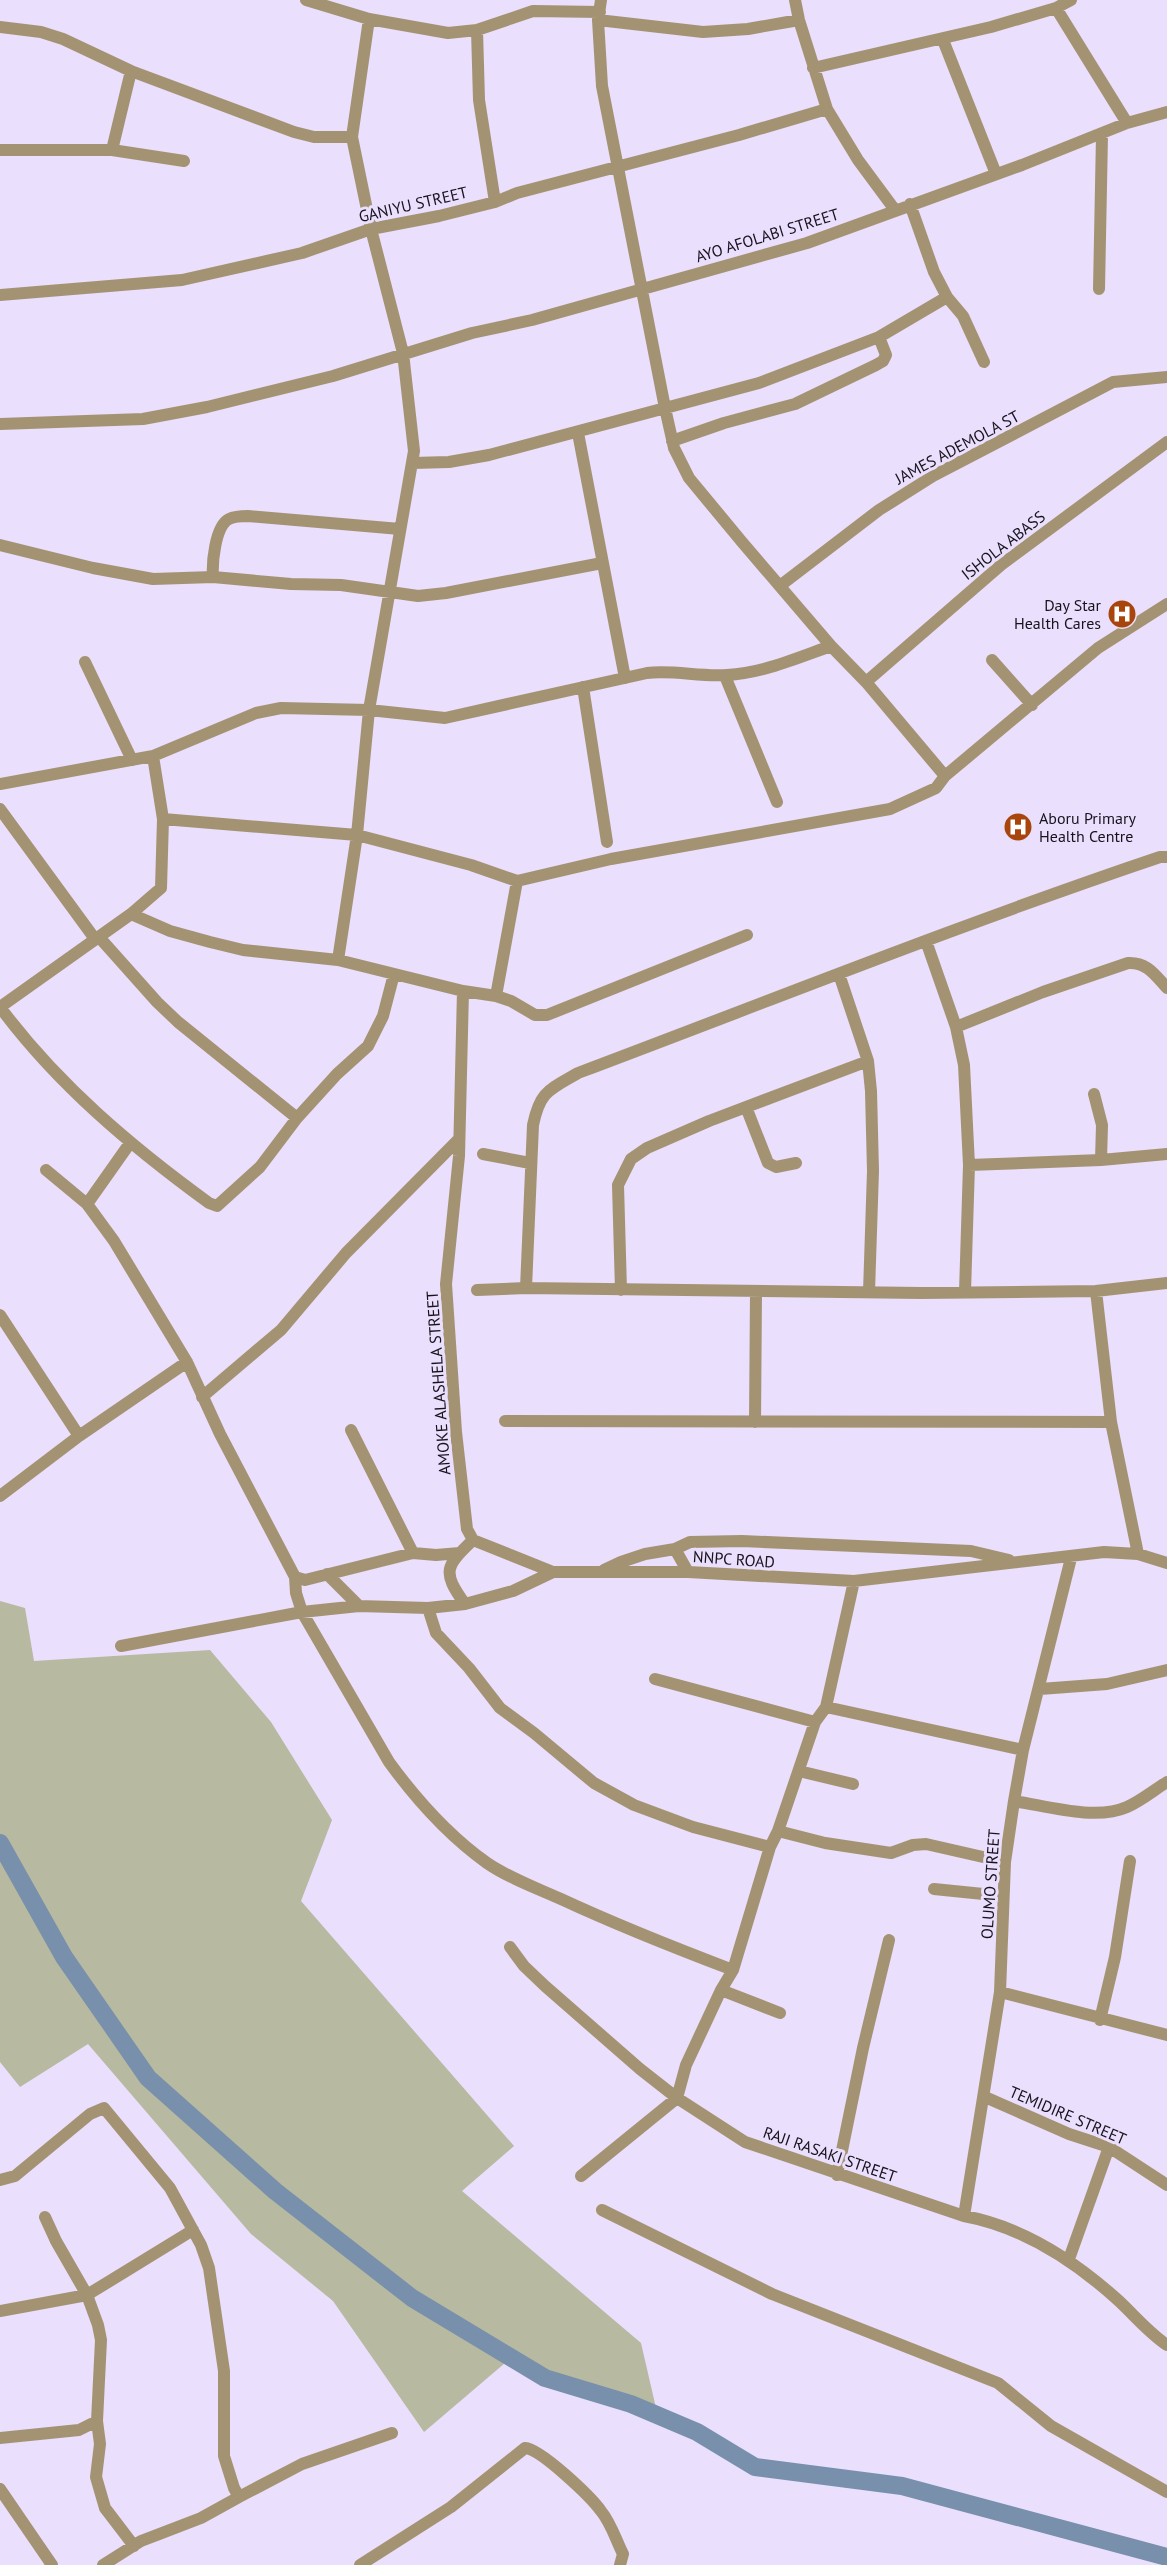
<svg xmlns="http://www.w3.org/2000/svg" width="1167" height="2565" font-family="'PT Sans',sans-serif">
<rect width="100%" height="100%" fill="#eadffc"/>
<path fill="#b7b9a0" d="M0,1601L25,1608L34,1661L210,1650L271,1722L332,1820L301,1901L514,2146L462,2191L641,2343L659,2421L511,2358L424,2432L333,2301L251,2234L88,2044L20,2087L0,2062Z"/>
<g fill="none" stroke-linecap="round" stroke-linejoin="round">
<path stroke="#7890ac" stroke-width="18" d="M0,1843L64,1957L148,2078L275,2191L412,2298L545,2378L631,2404L697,2432L755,2467L902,2486L1167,2557"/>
<path stroke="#a49373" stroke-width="12" d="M306,0L369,19L448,33L477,30L533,11L600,12
M601,0L598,20L602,86L665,408L674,448L689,478L742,542L831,646L866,682L945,776
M795,0L799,20L827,109L858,160L895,210
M1056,8L1127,123
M598,20L703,32L748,29L799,20
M0,27L41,32L63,39L131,71L294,132L314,137H352
M477,30L479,100L495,202
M943,40L996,174
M813,68L991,27L1056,8L1071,0
M0,150H112L184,161
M112,150L131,71
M910,204L934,272L947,297L963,316L984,362
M1099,289L1102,135
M0,295L182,280L302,253L371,229L439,216L495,202L517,193L739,135L827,109
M0,424L143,419L207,407L333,376L472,333L532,320L807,243L1022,165L1127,123L1167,112
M578,433L625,678
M672,441L724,423L795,404L876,365L883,361L886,355L879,337
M413,463L449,462L489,455L759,383L879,337L947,297
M0,545L93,568L153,579L213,577L291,584L341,585L418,596L446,593L602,563
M213,577C212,563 215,526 229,519C235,516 242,516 248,516L400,529
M781,585L879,510L933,476L1113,382L1167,377
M992,660L1032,705
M85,662L132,760
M725,676L777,802
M866,682L1001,565L1167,442
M583,687L607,842
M0,784L153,756L256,713L281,708L369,710L445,718L647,673C674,670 700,677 727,675C763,673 797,658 831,646
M0,809L95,939
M163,819L357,835L471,865L517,881L611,859L890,809L936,788L945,776L1098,648L1167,604
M131,914L170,931L210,942L243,950L338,960L463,991L496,996L511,1001L535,1015H547L747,935
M99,937L157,1002L178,1022L297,1118
M926,941L956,1027L964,1065L969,1165L965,1292
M338,960L357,835L369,710L414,451L403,353L371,229L352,137L369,19
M839,974L868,1061L871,1091L873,1171L869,1292
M463,991L459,1156L446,1284L456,1432L467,1529L473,1540L553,1572
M496,996L517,881
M0,1007C57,1084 132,1147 209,1203L217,1206L260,1167L297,1118L337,1074L368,1046L383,1016L394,974
M0,1007L131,914L161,888L163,819L153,756
M956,1027L1043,992L1128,963C1147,962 1155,975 1167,988
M1094,1094L1102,1125L1101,1160
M746,1107L768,1163L776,1167L796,1163
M483,1154L530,1163
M969,1165L1101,1160L1167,1154
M46,1170L87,1204L114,1241L187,1362L220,1434L295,1577L296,1593L302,1612L389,1762C416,1799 449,1836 487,1863C509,1878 536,1888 561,1899C617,1925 675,1948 733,1970
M87,1204L130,1143
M526,1288L533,1125C540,1091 549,1090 578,1073C772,1000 964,923 1160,857H1167
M477,1290L526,1288L921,1293L1096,1291L1167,1283
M621,1290L618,1185L631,1159L647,1148L709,1121L868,1061
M1096,1291L1111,1422L1138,1554
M0,1315L79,1436
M202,1397L281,1330L346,1253L459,1139
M505,1421L1111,1422
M755,1422L756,1292
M351,1430L413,1553
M0,1496L79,1436L187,1362
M675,1549L688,1572
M604,1570L621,1562L645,1554L675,1549L690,1542L742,1541L971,1551L1009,1560
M327,1574L359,1606
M295,1577L305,1580L413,1553L436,1555L460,1553
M465,1604C441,1571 446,1566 473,1540
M428,1608L436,1633L469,1668L500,1708L534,1733L594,1783L634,1805L693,1827L770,1847
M121,1646L302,1612L359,1606L428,1608L465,1604L513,1591L553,1572H688L854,1581L1104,1552L1138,1554L1167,1563
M655,1679L815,1722
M1040,1689L1107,1684L1167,1670
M826,1707L1023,1750
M799,1771L853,1784
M1014,1801C1047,1806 1096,1821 1127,1807C1141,1801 1154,1790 1167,1782
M778,1831L825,1843L891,1853L913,1845L926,1844L1005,1862
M934,1889L1003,1896
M510,1947L524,1966L545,1986L640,2069L677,2098L745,2142L964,2216C1024,2227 1075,2261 1119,2301C1135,2316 1149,2333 1167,2345
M721,1990L780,2013
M1000,1992L1167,2035
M1100,2020L1115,1957L1130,1861
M985,2097L1069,2134L1109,2147L1167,2185
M837,2175L863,2048L889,1940
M581,2176L677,2098L686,2065L721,1990L733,1970L770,1847L778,1831L815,1722L826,1707L854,1581
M0,2180L15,2176L90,2114L104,2108L170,2188L201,2245L209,2268L224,2371V2456L234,2488L239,2497L201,2518L141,2541L103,2565
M602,2210L772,2294L998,2383L1051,2426L1167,2492
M964,2216L1000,1992L1005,1862L1014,1801L1023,1750L1071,1558
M45,2217L56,2241L87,2295L98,2325L101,2340L97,2421L100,2444L96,2477L105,2508L134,2546
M1069,2259L1109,2147
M0,2311L87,2295L193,2230
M0,2438L79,2430L97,2421
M0,2489L52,2565
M239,2497L302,2464L392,2433
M360,2565L451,2507L525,2448C541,2449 591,2497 601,2511C611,2523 616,2540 623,2554L620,2565"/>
</g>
<defs>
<g id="hospital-disc" transform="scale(1.5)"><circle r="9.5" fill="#a8450d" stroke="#eadffc"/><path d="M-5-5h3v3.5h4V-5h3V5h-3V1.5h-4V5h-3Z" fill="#fff"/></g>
</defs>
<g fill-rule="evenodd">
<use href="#hospital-disc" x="1122" y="614"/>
<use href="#hospital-disc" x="1018" y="827"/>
</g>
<g text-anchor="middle" stroke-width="6" stroke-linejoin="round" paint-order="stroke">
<g font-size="16" fill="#17131d" stroke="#eadffc">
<text transform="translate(413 204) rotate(-13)" y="6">GANIYU STREET</text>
<text transform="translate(767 235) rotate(-17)" y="6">AYO AFOLABI STREET</text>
<text transform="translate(957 447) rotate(-28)" y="6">JAMES ADEMOLA ST</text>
<text transform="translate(1003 545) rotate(-38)" y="6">ISHOLA ABASS</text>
<text transform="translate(438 1383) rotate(-94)" y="6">AMOKE ALASHELA STREET</text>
<text transform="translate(734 1559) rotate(4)" y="6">NNPC ROAD</text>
<text transform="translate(990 1884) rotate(-86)" y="6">OLUMO STREET</text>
<text transform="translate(1068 2115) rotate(23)" y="6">TEMIDIRE STREET</text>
<text transform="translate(830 2154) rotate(19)" y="6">RAJI RASAKI STREET</text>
</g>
<g font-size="16" fill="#17131d" stroke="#eadffc" text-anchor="end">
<text x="1101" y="611">Day Star<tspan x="1101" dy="18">Health Cares</tspan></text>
<text x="1039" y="824" text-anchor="start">Aboru Primary<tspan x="1039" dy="18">Health Centre</tspan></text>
</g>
</g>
</svg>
